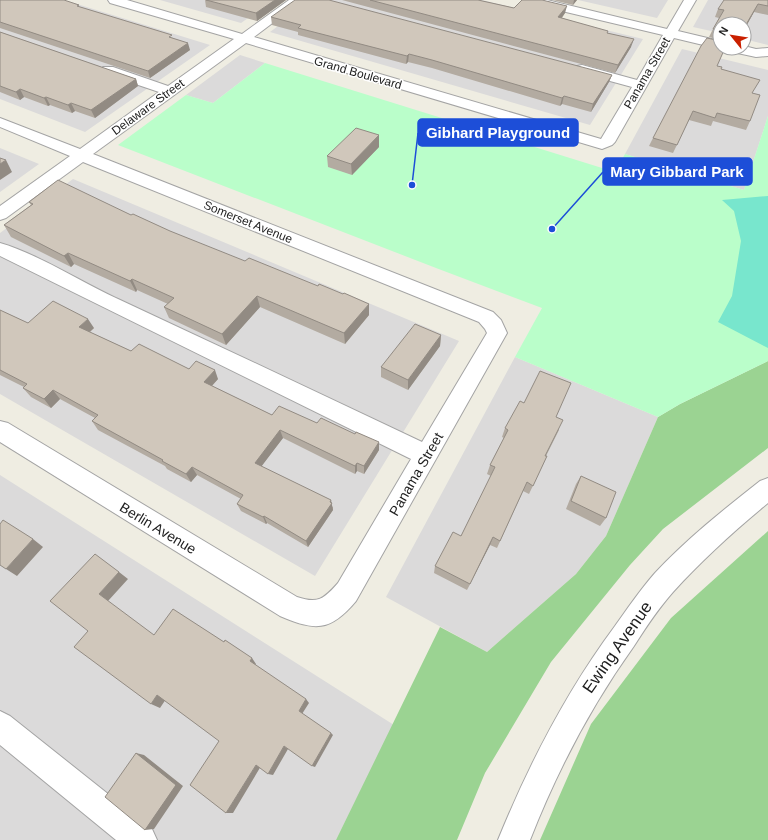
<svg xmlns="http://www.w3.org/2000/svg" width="768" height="840" font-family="Helvetica,sans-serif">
<rect width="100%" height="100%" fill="#efede2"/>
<path fill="#dbdada" d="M0,0H64L210,45L85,132L0,99Z
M160,0H274L241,23Z
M313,0H482L643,39L590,125L270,32Z
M578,0H668L657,18Z
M708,0H768V45L744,39V24H720V33L693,27Z
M682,49L768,70V116L744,190L625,154Z
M240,55L265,63L213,103L186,95Z
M0,148L39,164L0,192Z
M73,179L459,341L315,576L0,394V233Z
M515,357L658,417L606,536L576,574L487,652L386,597Z
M0,475L394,725L336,840H0Z"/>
<path fill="#9bd392" d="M768,361V448L663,529L630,565L551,662L485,773L457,840H336L440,627L487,652L576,574L606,536L658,417L680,404Z
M768,531V840H540L591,724L671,618Z"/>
<path fill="#bafeca" d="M265,63L615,172L625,154L744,190L768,116V361L680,404L658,417L515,357L542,308L436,268L118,145L186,95L213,103Z"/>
<path fill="#78e6cd" d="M768,196V348L718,322L732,296L741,241L734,211L722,200Z"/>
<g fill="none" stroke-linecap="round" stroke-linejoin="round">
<g stroke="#a4a4a4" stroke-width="2">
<path id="minor" d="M108,0H127L242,34L289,0H303L254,37L601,139L632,87L577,72L575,69L577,66L582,65L637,80L663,35L528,3L526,0H547L667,29L684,0H696L678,31L720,41V48H723L720,49L674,38L615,142L612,145L602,149L246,43L93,154L493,312L501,320L507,333L356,601C330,632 315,631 280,616L0,442V421L8,423L297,597C318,604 324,599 338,583L411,459L0,256V243C38,254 81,282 118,299C219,346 321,394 422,442L487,333L485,329L479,322L83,162L6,218L0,220V206L70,156L0,127V118L80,149L159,92L103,73L101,70L103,67H113L168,86L234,39L110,3Z
M744,46L756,49L768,48V56L756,57L728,51L727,48H744Z
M768,478V503C734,531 702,560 673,592C658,609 646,627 634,646C591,706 557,771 530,840H498C529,764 566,692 615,626C628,608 640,590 655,573C687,539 723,510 760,481Z
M0,711L10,716L152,829L157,840H116L0,745Z"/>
</g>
<use href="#minor" fill="#fff" fill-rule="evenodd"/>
</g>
<path fill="#b3aba1" d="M0,0L80,7L173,38L190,50L150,78L0,28Z
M205,0H286L257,21L206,7Z
M342,0H478L514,8L565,13L562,18L608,33L631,47L615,73Z
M553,0H577L573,5Z
M768,0V15L754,12L744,30V24H720V40L709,37L713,29L719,18L715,17L718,9Z
M271,17L612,75L609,82L591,112L562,104L560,106L432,68L408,62L406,64L298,35V32L272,25Z
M0,32L136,79L138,86L95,118L75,111L72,113L50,105L48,106L24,97L20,100L0,92Z
M717,66L752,93L750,121L746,130L713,121L711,126L689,120L673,153L649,146L653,138Z
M379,147L352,175L328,167L327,156Z
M29,202L131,215L369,315L345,344L260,307L226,345L169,318L164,307L168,304L137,290L136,292L74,264L71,267L11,237L4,225L31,205Z
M0,310L28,323L94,328L90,332L131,351L189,369L218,379L212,386L272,415L317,423L379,450L364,474L357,471L355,474L283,438L261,466L333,507V510L308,547L267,523L266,524L241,511L237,504L241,499L197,475L191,482L167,469L165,466L98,430L92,421L95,418L60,399L51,408L31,397L23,388L24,387L0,375Z
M441,335L440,346L408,390L381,377V367Z
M556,417L559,430L546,456H547L529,494L523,491L497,548L490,545L467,590L434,573L435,566L461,536L491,476L487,474L490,465L504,438L502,437L505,428Z
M581,476L606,518L600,526L566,509L576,484Z"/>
<path fill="#928b83" d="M275,0H286L257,21L256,13Z
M574,0H577L573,5Z
M758,4L754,12L744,30V28Z
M567,6L565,13L556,25L558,17Z
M634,39L631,47L615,73L618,65Z
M188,43L190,50L150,78L148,71Z
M409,54L408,62L406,64L407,56Z
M612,75L609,82L591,112L593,104Z
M136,79L138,86L95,118L91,110Z
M20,89L24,97L20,100L16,92Z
M564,96L562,104L560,106L562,98Z
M46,97L50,105L48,106L44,98Z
M71,103L75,111L72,113L68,105Z
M379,135V147L352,175L351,164Z
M6,160L12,172L0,180V164Z
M68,253L74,264L71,267L64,256Z
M132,279L137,290L136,292L130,281Z
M257,296L260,307L226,345L222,334Z
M369,304V315L345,344L344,333Z
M88,319L94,328L85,336L79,327Z
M441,335L440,346L408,390V380Z
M215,370L218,379L207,391L204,382Z
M53,390L60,399L51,408L44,399Z
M280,430L283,438L258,471L255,463Z
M379,442V450L364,474V466Z
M357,463V471L355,474V466Z
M192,467L197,475L191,482L186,474Z
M331,500L333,510L308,547L306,541Z
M264,516L267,523L266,524L263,517Z
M493,537L490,545L467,590L470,584Z
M33,539L43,547L17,576L6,569Z
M119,572L128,579L108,601L99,594Z
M252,658L256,664L255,666L250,661Z
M157,695L166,699L160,708L151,704Z
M306,699L309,703L302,714L299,711Z
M331,733L333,735L315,767L312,766Z
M284,746L288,749L273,775L268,774Z
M136,753L144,755L183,786L154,829L145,830Z
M256,765L261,766L233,813H226Z"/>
<path fill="#d0c7bb" stroke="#928b83" d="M0,0H64L79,5L77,6L172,35L169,37L188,43L148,71L0,22Z
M206,0H275L256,13Z
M295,0H329L612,75L593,104L564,96L562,98L432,60L409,54L407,56L298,28L301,25L271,17Z
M370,0H478L514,8L522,0H542L567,6L558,17L608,31L607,33L634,39L618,65Z
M724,0H768V6L758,4L744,28V24H720V31L713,29L724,10L718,9Z
M0,32L136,79L91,110L71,103L68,105L46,97L44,98L20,89L16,92L0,86Z
M707,38L720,41V48H725L717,66L722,67L721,69L760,80L752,93L760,95L750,121L717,113L715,118L693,111L677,145L653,138L701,46Z
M356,128L379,135L351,164L327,156Z
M0,158L6,160L0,164Z
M58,180L131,215L133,214L170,231L245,261L249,258L318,286L319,284L343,294L344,293L369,304L344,333L257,296L222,334L164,307L174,298L132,279L130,281L68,253L64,256L4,225L33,204L29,202Z
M53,301L88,319L79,327L131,351L139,344L189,369L196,361L215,370L204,382L272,415L279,406L317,423L321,418L355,434L356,432L379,442L364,466L357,463L355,466L280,430L255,463L331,500L330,502L332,503L306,541L264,516L263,517L237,504L243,495L192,467L186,474L162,461L163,460L92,421L98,415L53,390L44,399L23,388L27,384L0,370V310L28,323Z
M415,324L441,335L408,380L381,367Z
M540,371L571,383L556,417L563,420L545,456H547L533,486L527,482L500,541L493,537L470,584L435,566L453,532L461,536L495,467L490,465L508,430L505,428L520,401L524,403Z
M581,476L616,492L606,518L571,501Z
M3,520L33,539L6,569L0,565V524Z
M95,554L119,572L99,594L154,635L173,609L224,642L225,640L252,658L250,661L306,699L299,711L331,733L312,766L284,746L268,774L256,765L226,813L190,785L219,741L157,695L151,704L74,647L88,631L50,601Z
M136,753L176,785L145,830L105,797Z"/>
<g text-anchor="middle" stroke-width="3" stroke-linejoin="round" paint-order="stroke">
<g font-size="12" fill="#1d1d1d" stroke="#fff">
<text transform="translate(358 73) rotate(16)" y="4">Grand Boulevard</text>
<text transform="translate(647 73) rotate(-60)" y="4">Panama Street</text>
<text transform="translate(148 107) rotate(-36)" y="4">Delaware Street</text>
<text transform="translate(248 222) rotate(22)" y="4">Somerset Avenue</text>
</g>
<g font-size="14" fill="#1d1d1d" stroke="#fff">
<text transform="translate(416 474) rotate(-60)" y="5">Panama Street</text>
<text transform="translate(158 528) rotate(31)" y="5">Berlin Avenue</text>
</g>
<g font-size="17" fill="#1d1d1d" stroke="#fff">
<text transform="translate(617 647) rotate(-55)" y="6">Ewing Avenue</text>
</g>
</g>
<path fill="none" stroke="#1d4ed8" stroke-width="1.5" d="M412 185L418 133M552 229L603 172"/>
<g fill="#1d4ed8" stroke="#fff" stroke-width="1.5">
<circle cx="412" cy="185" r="4"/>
<circle cx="552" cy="229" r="4"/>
</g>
<g fill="#1d4ed8" stroke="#1d4ed8" stroke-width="1.5">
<rect x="418" y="119" width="160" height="27" rx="4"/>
<rect x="603" y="158" width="149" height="27" rx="4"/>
</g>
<g font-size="15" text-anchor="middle" font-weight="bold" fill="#fff">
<text x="498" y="138">Gibhard Playground</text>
<text x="677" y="177">Mary Gibbard Park</text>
</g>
<g transform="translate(732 36) rotate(300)"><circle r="19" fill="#ffffff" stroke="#a5a5a5"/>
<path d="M0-3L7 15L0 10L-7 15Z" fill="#ca2000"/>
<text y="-6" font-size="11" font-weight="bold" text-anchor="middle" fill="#1d1d1d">N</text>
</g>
</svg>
